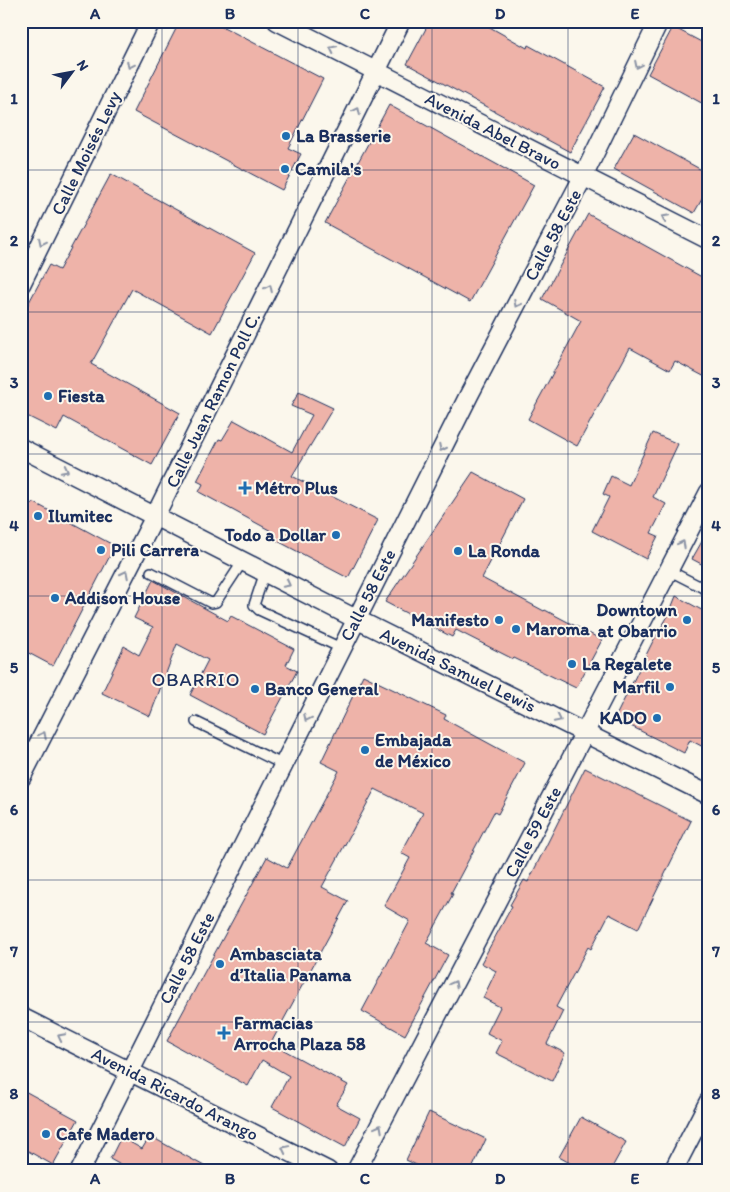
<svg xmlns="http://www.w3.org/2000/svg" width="730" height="1192" font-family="Itim,sans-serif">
<rect width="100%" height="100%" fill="#fbf7ec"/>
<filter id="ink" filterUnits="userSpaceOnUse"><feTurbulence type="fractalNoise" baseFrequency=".02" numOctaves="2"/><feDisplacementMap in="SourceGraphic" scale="10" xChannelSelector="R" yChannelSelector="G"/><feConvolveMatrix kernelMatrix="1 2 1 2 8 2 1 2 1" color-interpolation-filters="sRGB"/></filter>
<g filter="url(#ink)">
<path fill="#eeb3a9" stroke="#1b2f5e" d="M180,21H212L323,79L288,148L301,154L282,190L134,112Z
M430,21H479L527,48L528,45L605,87L570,152L407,64Z
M673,27L709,46V107L648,74Z
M389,105L534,185L470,302L325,223Z
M634,133L709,174V187L694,213L614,169Z
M111,174L255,253L212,333L132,289L91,364L180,413L152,465L64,417L57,431L21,413V317L49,265L59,270Z
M588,214L709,281V379L675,361L670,370L630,348L577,446L528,419L581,321L542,299Z
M299,392L333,408L292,476L378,520L348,578L270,537L273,532L199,492L203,484L197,481L219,439L222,440L234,420L292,452L312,415L291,406Z
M653,433L678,444L653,497L666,504L651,533L658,536L646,559L592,531L609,497L603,494L611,476L629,485Z
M473,472L523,499L482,578L544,611L545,610L602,640L576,688L514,658L513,659L456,630L452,637L385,602Z
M21,498L32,504L33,502L115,546L53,666L21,649Z
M709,529V568L692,559Z
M153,580L228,621L231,616L294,649L286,665L297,671L263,734L190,695L208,660L177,644L150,716L102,693L124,646L139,655L153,627L134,618Z
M676,596L709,614V750L690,740L684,753L615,718L652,643L668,616Z
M363,675L446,715L444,719L525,763L498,814L494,812L451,893L453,894L426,943L448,955L405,1035L362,1011L410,921L384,906L410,858L401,853L423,813L375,789L322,887L348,901L271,1043L348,1085L336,1105L360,1118L345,1147L272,1107L289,1076L262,1060L248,1086L167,1041L267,857L287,868L339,771L321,762Z
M585,768L691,821L638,929L609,914L591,949L588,947L556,1007L563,1011L547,1044L565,1053L552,1081L496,1053L502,1041L487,1033L500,1007L483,998L496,971L481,963L512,906L510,905L524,880L528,882Z
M21,1089L78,1120L53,1165L21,1147Z
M429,1112L486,1139L471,1171H429L406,1160Z
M581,1117L626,1142L610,1171H584L559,1157Z
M150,1136L213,1171H131L110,1159L121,1137L142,1149Z"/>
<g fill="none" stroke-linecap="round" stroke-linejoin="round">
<g stroke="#1b2f5e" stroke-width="12">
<path id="lane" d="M668,570L709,591
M151,572L211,603L216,602L243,561
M265,572L254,605L259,610L341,648
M196,722L284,765"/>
</g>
<g stroke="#1b2f5e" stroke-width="21">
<path id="street" d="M277,21L709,240
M21,284L151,21
M21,448L356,619L709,795
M21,778L155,516L401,21
M21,1017L328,1171
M80,1171L469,395L583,177L659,21
M356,1171L585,732L709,492
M673,1171L709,1101"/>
</g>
<use href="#lane" stroke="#fbf7ec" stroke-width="9"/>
<use href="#street" stroke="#fbf7ec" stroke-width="18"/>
</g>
<defs><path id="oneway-chevron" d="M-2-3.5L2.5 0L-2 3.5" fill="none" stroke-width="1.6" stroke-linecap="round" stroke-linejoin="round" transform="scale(1.25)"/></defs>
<g stroke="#8b93a5">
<use href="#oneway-chevron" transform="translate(333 49) rotate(-154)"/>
<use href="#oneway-chevron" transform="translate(130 65) rotate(116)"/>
<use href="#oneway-chevron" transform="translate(638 65) rotate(116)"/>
<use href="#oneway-chevron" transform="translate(357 111) rotate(-64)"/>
<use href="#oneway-chevron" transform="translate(665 218) rotate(-153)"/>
<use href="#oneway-chevron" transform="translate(42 242) rotate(116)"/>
<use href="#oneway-chevron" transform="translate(269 288) rotate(-64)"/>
<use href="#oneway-chevron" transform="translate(517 304) rotate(118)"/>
<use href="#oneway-chevron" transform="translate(442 448) rotate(117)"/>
<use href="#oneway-chevron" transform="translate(65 470) rotate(27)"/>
<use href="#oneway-chevron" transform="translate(682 544) rotate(-62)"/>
<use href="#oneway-chevron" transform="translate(125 574) rotate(-63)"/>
<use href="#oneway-chevron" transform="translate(287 584) rotate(27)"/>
<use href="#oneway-chevron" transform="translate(307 718) rotate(116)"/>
<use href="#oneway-chevron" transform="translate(558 719) rotate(26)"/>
<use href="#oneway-chevron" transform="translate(43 735) rotate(-63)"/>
<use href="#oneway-chevron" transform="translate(454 984) rotate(-62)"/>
<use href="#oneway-chevron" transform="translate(61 1037) rotate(-153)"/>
<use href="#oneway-chevron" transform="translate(379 1128) rotate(-62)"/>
<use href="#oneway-chevron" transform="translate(285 1149) rotate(-153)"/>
</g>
</g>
<path fill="none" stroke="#1b2f5e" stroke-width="1" stroke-opacity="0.55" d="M162,21V1171M298,21V1171M432,21V1171M568,21V1171M21,170H709M21,312H709M21,454H709M21,596H709M21,738H709M21,880H709M21,1022H709"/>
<g fill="#1f6fb2" stroke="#fbf7ec" stroke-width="2">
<circle cx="286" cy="136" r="5"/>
<circle cx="285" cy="169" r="5"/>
<circle cx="48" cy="396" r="5"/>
<path d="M242.5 480.5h5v5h5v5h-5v5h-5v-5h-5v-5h5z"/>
<circle cx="38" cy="516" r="5"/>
<circle cx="336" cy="535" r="5"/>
<circle cx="101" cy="550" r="5"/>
<circle cx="458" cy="551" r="5"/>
<circle cx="55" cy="598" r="5"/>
<circle cx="499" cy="620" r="5"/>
<circle cx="687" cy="620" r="5"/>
<circle cx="516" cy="629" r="5"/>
<circle cx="572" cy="664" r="5"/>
<circle cx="670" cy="687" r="5"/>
<circle cx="255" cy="689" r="5"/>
<circle cx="657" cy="718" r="5"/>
<circle cx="365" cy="750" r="5"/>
<circle cx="220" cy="964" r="5"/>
<path d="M221.5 1025.5h5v5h5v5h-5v5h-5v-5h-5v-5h5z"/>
<circle cx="46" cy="1134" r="5"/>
</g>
<g text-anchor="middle" stroke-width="4" stroke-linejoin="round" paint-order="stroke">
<g font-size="18" fill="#1b2f5e" stroke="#fbf7ec">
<text transform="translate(493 131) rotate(27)" y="6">Avenida Abel Bravo</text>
<text transform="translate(86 153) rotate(-64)" y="6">Calle Moisés Levy</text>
<text transform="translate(553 235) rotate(-62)" y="6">Calle 58 Este</text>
<text transform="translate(213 400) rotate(-64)" y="6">Calle Juan Ramon Poll C.</text>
<text transform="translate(368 595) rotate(-63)" y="6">Calle 58 Este</text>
<text transform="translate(458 670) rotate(26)" y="6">Avenida Samuel Lewis</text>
<text transform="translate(533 832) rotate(-62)" y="6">Calle 59 Este</text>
<text transform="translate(187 958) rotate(-63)" y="6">Calle 58 Este</text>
<text transform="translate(175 1094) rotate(27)" y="6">Avenida Ricardo Arango</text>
</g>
<g font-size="18" font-weight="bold" fill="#1b2f5e" stroke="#fbf7ec" text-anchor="start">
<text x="296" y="142">La Brasserie</text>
<text x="295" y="175">Camila's</text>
<text x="58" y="402">Fiesta</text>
<text x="255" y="494">Métro Plus</text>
<text x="48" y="522">Ilumitec</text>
<text x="326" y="541" text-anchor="end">Todo a Dollar</text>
<text x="111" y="556">Pili Carrera</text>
<text x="468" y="557">La Ronda</text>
<text x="65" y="604">Addison House</text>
<text x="677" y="616" text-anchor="end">Downtown<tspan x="677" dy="21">at Obarrio</tspan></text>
<text x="489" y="626" text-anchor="end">Manifesto</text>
<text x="526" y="635">Maroma</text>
<text x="582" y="670">La Regalete</text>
<text x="660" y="693" text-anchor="end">Marfil</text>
<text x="265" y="695">Banco General</text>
<text x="647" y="724" text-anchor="end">KADO</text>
<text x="375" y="746">Embajada<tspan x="375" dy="21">de México</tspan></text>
<text x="230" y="960">Ambasciata<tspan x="230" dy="21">d’Italia Panama</tspan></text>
<text x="234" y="1029">Farmacias<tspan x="234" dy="21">Arrocha Plaza 58</tspan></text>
<text x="56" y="1140">Cafe Madero</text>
</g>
<g font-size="19" letter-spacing="1" fill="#1b2f5e" stroke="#fbf7ec">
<text x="196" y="686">OBARRIO</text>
</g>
</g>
<rect width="730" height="1192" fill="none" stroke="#fbf7ec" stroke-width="55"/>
<g transform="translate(72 72) rotate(58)" stroke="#fbf7ec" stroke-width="4" paint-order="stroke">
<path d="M0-4L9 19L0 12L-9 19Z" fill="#1b2f5e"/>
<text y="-8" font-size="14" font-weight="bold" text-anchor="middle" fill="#1b2f5e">N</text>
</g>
<rect x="28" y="28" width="674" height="1136" fill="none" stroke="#1b2f5e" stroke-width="2"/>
<g font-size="16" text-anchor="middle" font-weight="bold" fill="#1b2f5e">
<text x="95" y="19">A</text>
<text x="230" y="19">B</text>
<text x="365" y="19">C</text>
<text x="500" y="19">D</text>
<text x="635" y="19">E</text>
<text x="14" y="104">1</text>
<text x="716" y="104">1</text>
<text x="14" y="246">2</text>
<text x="716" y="246">2</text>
<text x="14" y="388">3</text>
<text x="716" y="388">3</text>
<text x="14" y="531">4</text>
<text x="716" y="531">4</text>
<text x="14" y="673">5</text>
<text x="716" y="673">5</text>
<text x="14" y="815">6</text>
<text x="716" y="815">6</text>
<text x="14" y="957">7</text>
<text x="716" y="957">7</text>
<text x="14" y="1099">8</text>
<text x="716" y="1099">8</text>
<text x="95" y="1184">A</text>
<text x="230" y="1184">B</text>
<text x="365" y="1184">C</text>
<text x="500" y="1184">D</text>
<text x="635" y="1184">E</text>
</g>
</svg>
